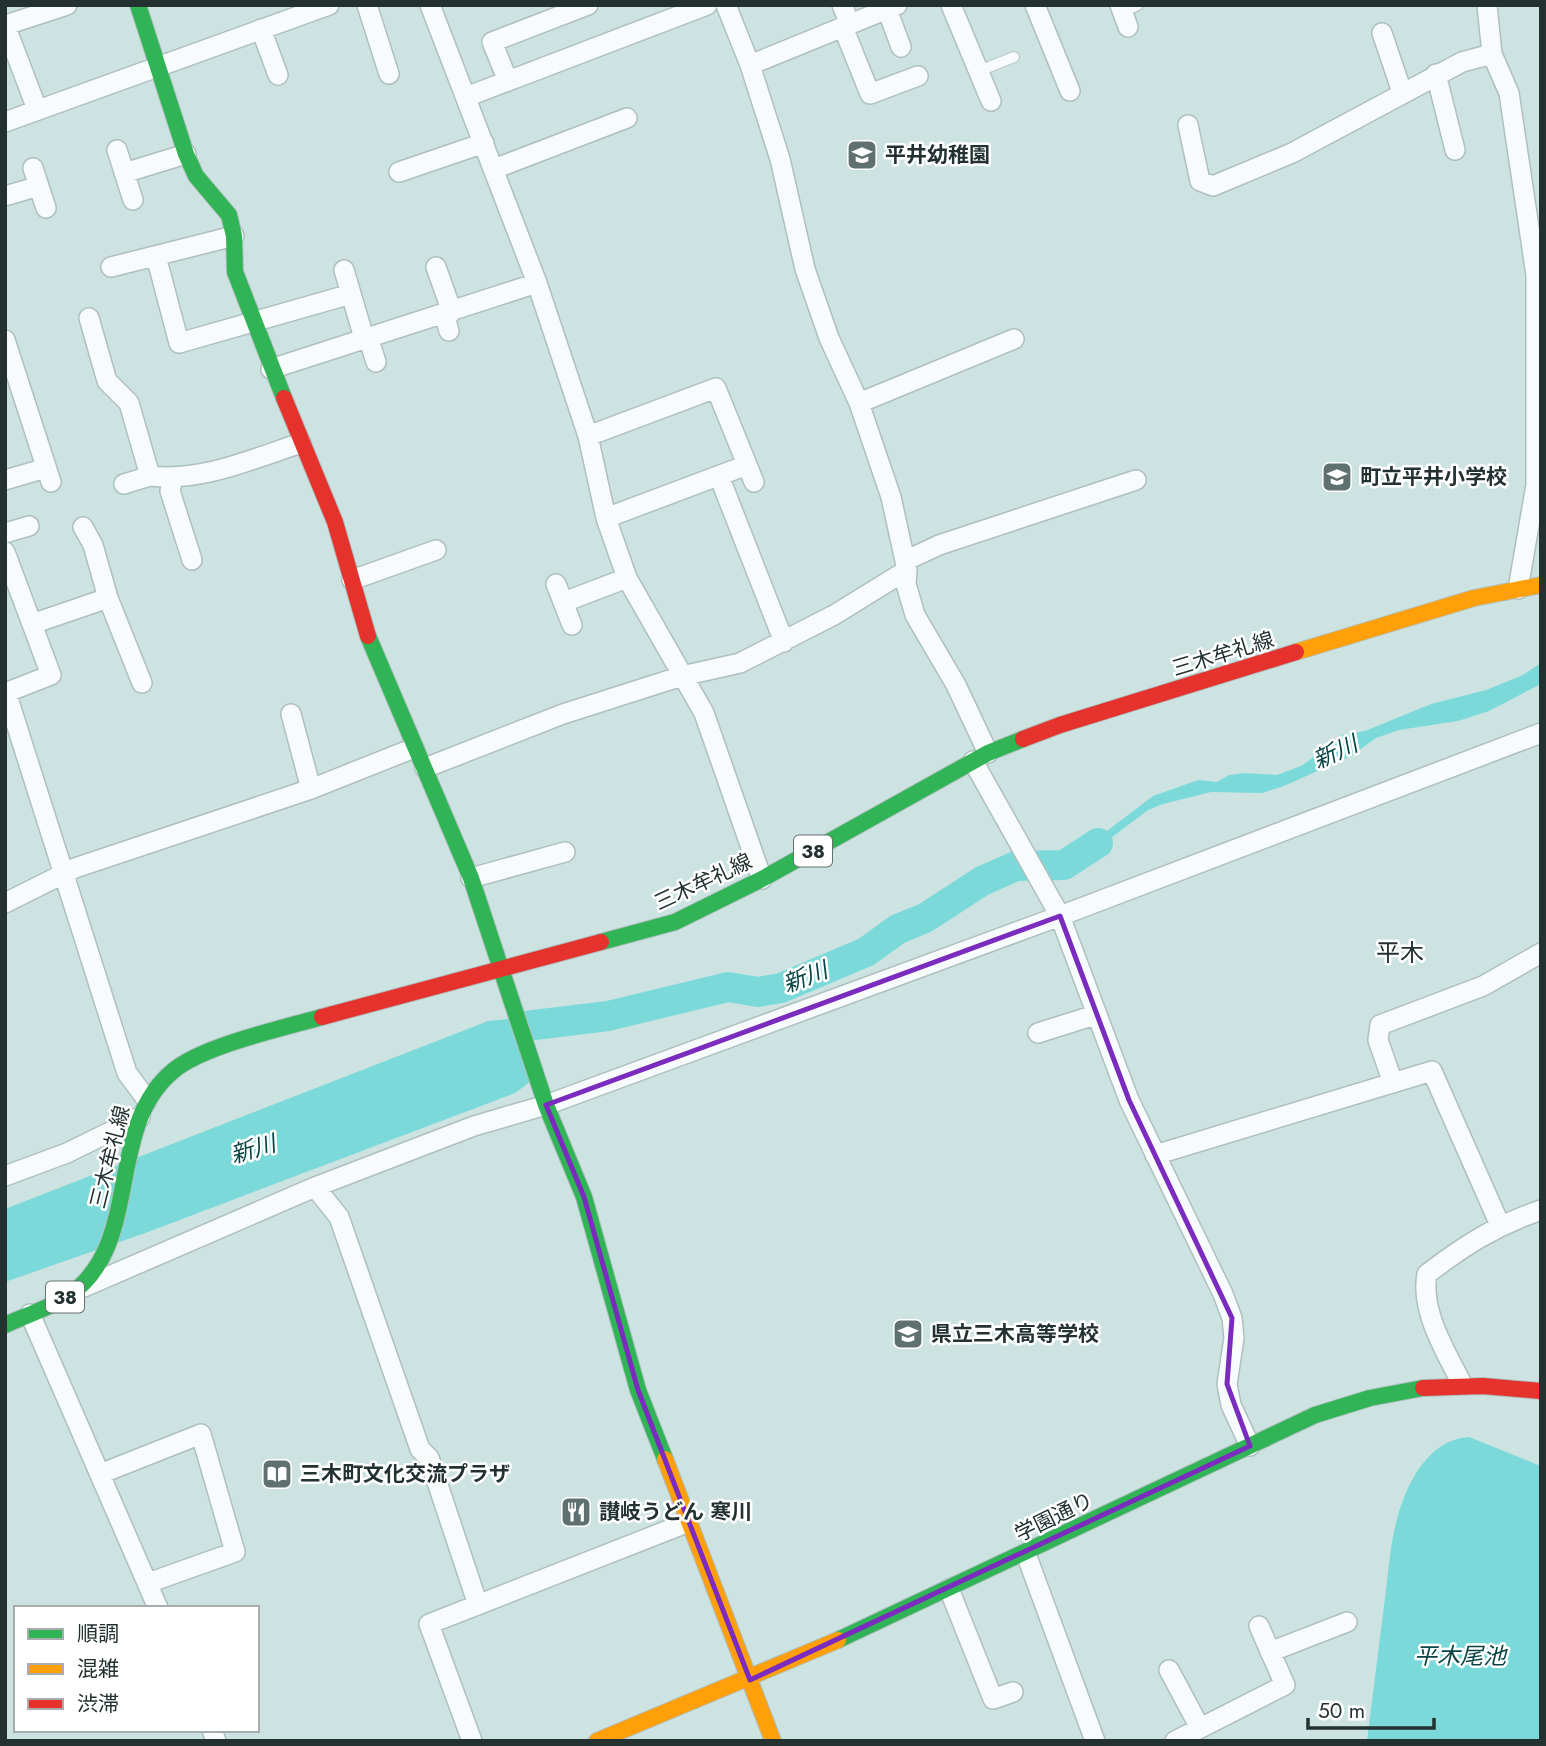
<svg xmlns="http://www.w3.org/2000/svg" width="1546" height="1746" font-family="Jost,'Noto Sans JP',sans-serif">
<rect width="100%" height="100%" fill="#cde3e2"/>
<path fill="#7bdad9" d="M1541,663V684L1489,711L1458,721L1399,730L1376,738L1351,756L1284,786L1262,793L1211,792L1163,804L1148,810L1099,847L1069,864L1062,865L1153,796L1198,780L1217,782L1229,775L1245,773L1277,775L1303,765L1342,735L1365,731L1431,704L1486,690L1523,675Z
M509,1019L541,1074L515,1093L148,1232L5,1282V1209L465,1030L488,1021Z
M1469,1437L1541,1466V1741H1367C1373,1693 1379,1645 1385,1598C1389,1567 1391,1532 1402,1503C1413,1472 1434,1439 1469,1437Z"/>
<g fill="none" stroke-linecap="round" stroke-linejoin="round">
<path stroke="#7bdad9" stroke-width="30" d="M501,1047L526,1026L608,1016L728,987L758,992L781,988L866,952L898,929L925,918L982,881L1016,866L1064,865L1098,843"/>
<g stroke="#aebfbf" stroke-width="12">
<path id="lane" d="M1123,12L1138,5
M979,71L1014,57"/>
</g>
<g stroke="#aebfbf" stroke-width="22">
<path id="street" d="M367,5L389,74
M430,5L537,283L588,436L606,518L627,578L704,713L762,879
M726,5L750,65L780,159L805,269L829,338L859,403L891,497L907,570L906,584L915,615L956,685L988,753
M842,5L850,24
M951,5L991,101
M1035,5L1070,91
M1120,5L1128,27
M1487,5L1492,54L1509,93L1536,275V485L1518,589
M887,9L901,47
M5,25L37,109
M6,25L67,5
M843,27L870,94L918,76
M261,29L278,75
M1382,33L1402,92
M750,65L897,5
M1436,74L1455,150
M508,81L492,42L588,5
M466,97L707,5
M5,122L329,5
M1188,125L1200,181L1213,186L1292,153L1462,62L1492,54
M117,150L133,200
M33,168L46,208
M494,169L627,118
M399,172L484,143
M124,173L186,154
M5,196L39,186
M156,256L179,343L351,294
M111,267L234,236
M436,267L452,312
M344,270L364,338
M444,314L449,331
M89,318L107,381L129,403L150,476C202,482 252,459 301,443
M368,337L376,362
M5,340L51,482
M271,369L537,283
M859,403L1014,339
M588,436L716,388L754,482
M719,476L784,642
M173,479L170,491L192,560
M5,480L46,468
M124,484L150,476
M606,518L747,465
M83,527L93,545L108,598L142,683
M5,533L29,526
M5,552L51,675L5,693
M905,561L939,545L1136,480
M352,580L436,550
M556,584L572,625
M564,602L627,578
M32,624L108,598
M6,692L127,1073L147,1100
M291,714L311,789
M973,761L1060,916L1129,1100L1223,1294L1232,1318L1234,1338L1227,1384L1231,1405L1250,1446
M425,768L563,714L682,676L740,663L834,615L907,570
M471,878L565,852
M5,903L75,868L311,789L414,748
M1038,1033L1095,1015
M1393,1083L1378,1040L1380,1025L1483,986L1541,953
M1155,1155L1432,1071L1500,1225
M5,1176L67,1153L140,1117
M315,1187L339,1217L420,1449L429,1458L478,1605
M84,1287L315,1187L474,1126L546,1105L1060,916L1541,733
M30,1314L158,1608
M1462,1384C1446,1352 1420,1311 1427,1274C1465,1245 1495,1226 1541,1210
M100,1474L201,1434L235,1552L148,1583
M1026,1554L1095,1741
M949,1589L993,1699L1013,1692
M1270,1652L1347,1622
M1169,1670L1199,1726
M212,1730L216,1741
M472,1741L429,1624L689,1522
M1175,1741L1285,1685L1259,1626"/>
</g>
<g stroke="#aebfbf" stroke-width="18">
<path id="fast" d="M138,5L186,154L196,176L229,215L234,236L235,272L284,398
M368,636L471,878L546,1105L584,1197L638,1390L665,1459
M601,942L675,922L762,879L988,753L1023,739
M5,1325C25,1316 49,1308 68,1296C144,1245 104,1128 173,1071C202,1046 283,1028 322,1017
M838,1640L1315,1415L1370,1398L1423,1388"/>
</g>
<g stroke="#aebfbf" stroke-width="18">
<path id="slow" d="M1296,652L1474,598L1541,585
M665,1459L773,1741
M597,1741L838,1640"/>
</g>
<g stroke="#aebfbf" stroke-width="18">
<path id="jam" d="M284,398L335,522L368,636
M1023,739L1060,725L1296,652
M322,1017L601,942
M1423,1388L1483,1386L1541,1391"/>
</g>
<use href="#lane" stroke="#f8fbfb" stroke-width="10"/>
<use href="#street" stroke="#f8fbfb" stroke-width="19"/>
<use href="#fast" stroke="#30b455" stroke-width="16"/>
<use href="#slow" stroke="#ff9f0a" stroke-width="16"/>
<use href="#jam" stroke="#e5322d" stroke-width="16"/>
</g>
<path fill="none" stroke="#7b2cbf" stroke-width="5" stroke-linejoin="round" d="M1060,916L1129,1100L1232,1318L1227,1384L1250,1446L750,1680L638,1390L584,1197L546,1105Z"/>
<defs>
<g id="school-square" transform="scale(1.575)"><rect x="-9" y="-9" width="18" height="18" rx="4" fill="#5e706f" stroke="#fff"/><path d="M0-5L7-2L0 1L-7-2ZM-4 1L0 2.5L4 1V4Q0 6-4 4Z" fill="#fff"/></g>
<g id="library-square" transform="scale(1.575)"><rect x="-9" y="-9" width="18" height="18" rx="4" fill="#5e706f" stroke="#fff"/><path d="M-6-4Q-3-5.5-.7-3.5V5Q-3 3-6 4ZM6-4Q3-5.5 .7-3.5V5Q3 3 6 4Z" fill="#fff"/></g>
<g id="restaurant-square" transform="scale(1.575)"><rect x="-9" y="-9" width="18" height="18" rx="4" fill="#5e706f" stroke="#fff"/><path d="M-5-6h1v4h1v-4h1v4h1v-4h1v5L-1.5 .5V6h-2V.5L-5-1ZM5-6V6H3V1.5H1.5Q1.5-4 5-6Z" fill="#fff"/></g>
</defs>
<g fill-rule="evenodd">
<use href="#school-square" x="862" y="155"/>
<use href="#school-square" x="1337" y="477"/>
<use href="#school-square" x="908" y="1334"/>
<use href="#library-square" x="277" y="1474"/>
<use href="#restaurant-square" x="576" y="1512"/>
</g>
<g text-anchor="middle" stroke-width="5" stroke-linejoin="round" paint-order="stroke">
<g fill="#fff" stroke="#65706f" stroke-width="2">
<rect x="794" y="835.5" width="38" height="31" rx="5"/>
<rect x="46" y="1281.5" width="38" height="31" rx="5"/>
</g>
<g font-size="19" font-weight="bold" fill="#233231">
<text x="813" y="858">38</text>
<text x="65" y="1304">38</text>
</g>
<g font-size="21" font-weight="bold" fill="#233231" stroke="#fff" text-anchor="start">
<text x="885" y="162">平井幼稚園</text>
<text x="1360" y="484">町立平井小学校</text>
<text x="931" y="1341">県立三木高等学校</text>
<text x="300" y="1481">三木町文化交流プラザ</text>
<text x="599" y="1519">讃岐うどん 寒川</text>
</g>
<g font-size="21" fill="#233231" stroke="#fff">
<text transform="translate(1223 654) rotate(-17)" y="7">三木牟礼線</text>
<text transform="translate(703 882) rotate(-25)" y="7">三木牟礼線</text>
<text transform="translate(110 1157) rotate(-76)" y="7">三木牟礼線</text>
<text transform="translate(1054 1517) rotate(-26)" y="7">学園通り</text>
</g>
<g font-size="23" font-style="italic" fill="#094444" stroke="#fff">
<text transform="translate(1335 752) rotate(-25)" y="8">新川</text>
<text transform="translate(805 977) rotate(-21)" y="8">新川</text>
<text transform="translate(253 1149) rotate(-17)" y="8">新川</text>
<text x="1460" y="1664">平木尾池</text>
</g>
<g font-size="24" fill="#233231" stroke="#fff">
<text x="1400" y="961">平木</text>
</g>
</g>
<rect width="1546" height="1746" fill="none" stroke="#233231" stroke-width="14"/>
<rect x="14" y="1606" width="245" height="126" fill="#ffffff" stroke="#a7adad" stroke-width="2"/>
<rect x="28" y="1629" width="35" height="10" fill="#30b455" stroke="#a7adad" stroke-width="2"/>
<text x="77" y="1641" font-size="21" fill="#233231">順調</text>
<rect x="28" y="1664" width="35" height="10" fill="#ff9f0a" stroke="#a7adad" stroke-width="2"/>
<text x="77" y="1676" font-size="21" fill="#233231">混雑</text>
<rect x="28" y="1699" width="35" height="10" fill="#e5322d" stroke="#a7adad" stroke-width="2"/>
<text x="77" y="1711" font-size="21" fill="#233231">渋滞</text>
<path d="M1308 1718v10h126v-10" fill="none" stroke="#233231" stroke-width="3.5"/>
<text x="1318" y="1718" font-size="21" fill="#233231" stroke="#ffffff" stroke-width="5" paint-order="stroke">50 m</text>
</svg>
